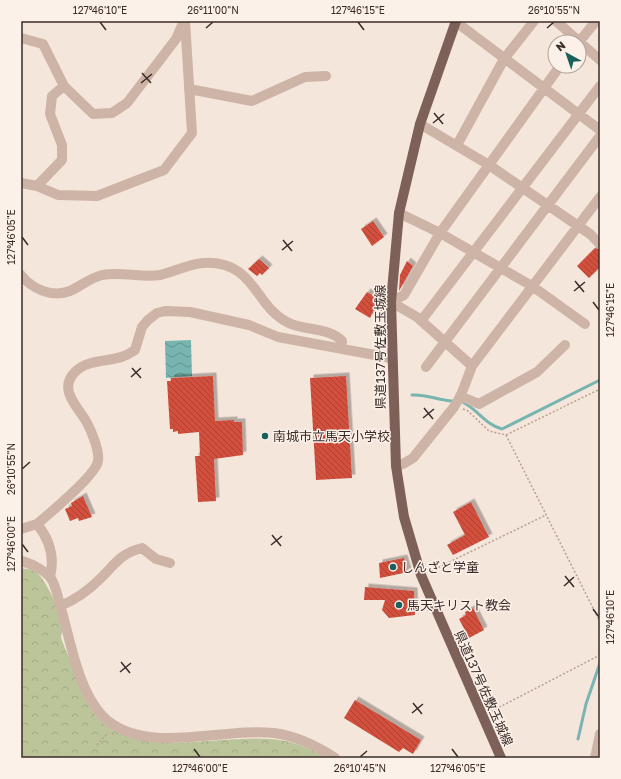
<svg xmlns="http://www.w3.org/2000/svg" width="621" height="779" font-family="'Golos Text','Noto Sans JP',sans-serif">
<defs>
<pattern id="forest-crowns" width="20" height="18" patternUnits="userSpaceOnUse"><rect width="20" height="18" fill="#bcc59a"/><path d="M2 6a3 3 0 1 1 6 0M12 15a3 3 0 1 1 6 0" fill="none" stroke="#a2a985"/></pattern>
<pattern id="water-waves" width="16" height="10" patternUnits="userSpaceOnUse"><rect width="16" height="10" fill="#78b5b0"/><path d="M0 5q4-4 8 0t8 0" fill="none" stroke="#63938f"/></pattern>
<pattern id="building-back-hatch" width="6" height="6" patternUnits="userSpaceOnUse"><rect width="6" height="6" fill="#d2503d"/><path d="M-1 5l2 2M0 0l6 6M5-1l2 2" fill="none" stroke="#ab4333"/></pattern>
<filter id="shadow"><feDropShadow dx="3.5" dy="-3.5" stdDeviation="0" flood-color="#0004"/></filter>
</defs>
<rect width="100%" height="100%" fill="#f5e6dc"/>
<path fill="url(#forest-crowns)" d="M21,568C25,569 32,569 36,572C46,579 63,616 63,628C63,631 61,634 61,637C63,648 97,716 105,723C147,761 232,730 285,741C300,744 314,751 327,758H21Z"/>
<path fill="url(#water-waves)" d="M191,340L192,376L166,378L165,341Z"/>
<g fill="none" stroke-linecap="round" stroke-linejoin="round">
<path stroke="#78b5b0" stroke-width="3" d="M412,395C426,394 438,400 452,401
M464,403C478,410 486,425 502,429L600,380
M578,739L586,704L600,663"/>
</g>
<path fill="url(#building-back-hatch)" filter="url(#shadow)" d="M373,221L384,237L372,246L361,229Z
M595,248L600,250V267L589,278L577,266Z
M259,259L269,268L262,275L260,273L257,276L248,269Z
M407,261L413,266L399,291L400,275Z
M367,292L385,302L382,311L375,308L370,318L355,309Z
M213,376L215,421L234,420V422H242L243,455L214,459L216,501L198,502L195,456H200L199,432L178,434V431L173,432V429H170L167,381H171V378Z
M346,376L352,478L316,480L310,378Z
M83,496L92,517L79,521L78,518L70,521L65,509L72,506L71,503Z
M471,502L489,537L453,555L447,545L465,535L453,512Z
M404,558L408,572L380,578L379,563Z
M365,587L414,591L415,615L389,618L382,610L385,600H364Z
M473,608L484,630L469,638L459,619L466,615L465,612Z
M355,700L421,740L413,754L403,748L399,752L344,718Z"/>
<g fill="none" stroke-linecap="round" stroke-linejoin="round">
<path stroke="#ba9e91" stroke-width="1.5" stroke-dasharray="2 2" stroke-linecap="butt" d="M463,409L468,411L489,431L506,435L600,389
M506,435L600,622
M431,571L546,515
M492,711L600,655
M97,745L108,733"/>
<path stroke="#ceb4a7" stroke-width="10" d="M556,21L600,60
M456,22L600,130
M21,38L43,44L64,86L93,114L112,113L127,103L176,39L184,21
M579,42L596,21
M189,89L252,101L305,77L326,76
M420,124L489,165L590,234L600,244
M457,145L504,59L534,21
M21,183L37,186L58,195L97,196L164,170L192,133L185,21
M37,186L62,160V145L50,114L52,96L64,86
M399,213L440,233L532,286L585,324
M21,275C32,289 52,298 70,291C81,286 90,278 102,275C121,271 141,278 160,275C174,272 189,264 203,263C256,260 254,307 289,323C305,331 329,327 342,341L341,349
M391,302L404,295L440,233L560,66
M391,302L417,317L472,366
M421,321L600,86
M426,367L600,136
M460,396L479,404L537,372L565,345
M396,466L403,464L413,458L454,407L461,395L472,366L600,197
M21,529L37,524
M21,561C30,563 44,570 50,577C56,584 58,599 61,608C71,643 79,697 108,721C151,755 223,727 274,733C295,736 317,746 335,758
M50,577C55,557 50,540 37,524C50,513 96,475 98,461C100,450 89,424 82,415C73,402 60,387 75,372C87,359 109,362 124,356C128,355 131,352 135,350L142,327L148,320L157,313L165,311L190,312L249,325L278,337L391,358
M60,606C75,600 89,590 101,578C115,564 121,553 142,548L156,559L170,563
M595,758L600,734"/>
<path stroke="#7d6058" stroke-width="10" d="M456,21L420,124L399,213L391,302L396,466L404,517L421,575L501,758"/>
</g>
<path fill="none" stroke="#3a2c28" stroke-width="1.5" d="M100,22L106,30M358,22L364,30M206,28L213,22M547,28L554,22M142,73L151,83M141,83L152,74M434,113L443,124M433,123L444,114M22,237L28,245M283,240L292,251M282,250L293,241M575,281L584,292M574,291L585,282M593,302L599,310M132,368L141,378M131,377L141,368M424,408L433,419M423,418L434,409M22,469L30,462M272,535L281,546M22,544L28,552M271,545L282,536M565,576L574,587M564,586L574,577M593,609L599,617M121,662L130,673M120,672L131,663M413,703L422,714M412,713L423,704M194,749L200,757M452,749L458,757M360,757L367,751"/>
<g fill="#19605c" stroke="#fcf1e9" stroke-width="1.5">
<circle cx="265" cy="436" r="4"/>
<circle cx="393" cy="567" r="4"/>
<circle cx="399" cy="605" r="4"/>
</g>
<g text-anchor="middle" stroke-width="3" stroke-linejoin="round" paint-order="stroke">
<g font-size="13" fill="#3a2c28" stroke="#fcf1e9">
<text transform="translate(380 347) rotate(-90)" y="5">県道137号佐敷玉城線</text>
<text transform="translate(484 688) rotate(66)" y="5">県道137号佐敷玉城線</text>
</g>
<g font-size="13" fill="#3a2c28" stroke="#fcf1e9" text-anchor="start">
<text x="273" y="441">南城市立馬天小学校</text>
<text x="401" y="572">しんざと学童</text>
<text x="407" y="610">馬天キリスト教会</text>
</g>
</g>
<rect width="621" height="779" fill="none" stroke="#fcf1e9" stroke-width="44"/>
<g transform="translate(567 54) rotate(320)"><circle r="19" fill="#fcf1e9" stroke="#aea29c"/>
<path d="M0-3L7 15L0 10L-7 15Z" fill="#19605c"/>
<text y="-6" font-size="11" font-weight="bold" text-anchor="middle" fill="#3a2c28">N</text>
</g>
<rect x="22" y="22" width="577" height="735" fill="none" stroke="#3a2c28" stroke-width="1.5"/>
<g font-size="10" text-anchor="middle" fill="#3a2c28">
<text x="100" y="14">127°46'10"E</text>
<text x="213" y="14">26°11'00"N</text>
<text x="358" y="14">127°46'15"E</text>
<text x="554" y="14">26°10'55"N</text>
<text transform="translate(11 237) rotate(-90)" y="4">127°46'05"E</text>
<text transform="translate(610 310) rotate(-90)" y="4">127°46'15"E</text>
<text transform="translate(11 469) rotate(-90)" y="4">26°10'55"N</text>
<text transform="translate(11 544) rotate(-90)" y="4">127°46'00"E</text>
<text transform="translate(610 617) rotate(-90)" y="4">127°46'10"E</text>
<text x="200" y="772">127°46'00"E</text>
<text x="360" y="772">26°10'45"N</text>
<text x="458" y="772">127°46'05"E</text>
</g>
</svg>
